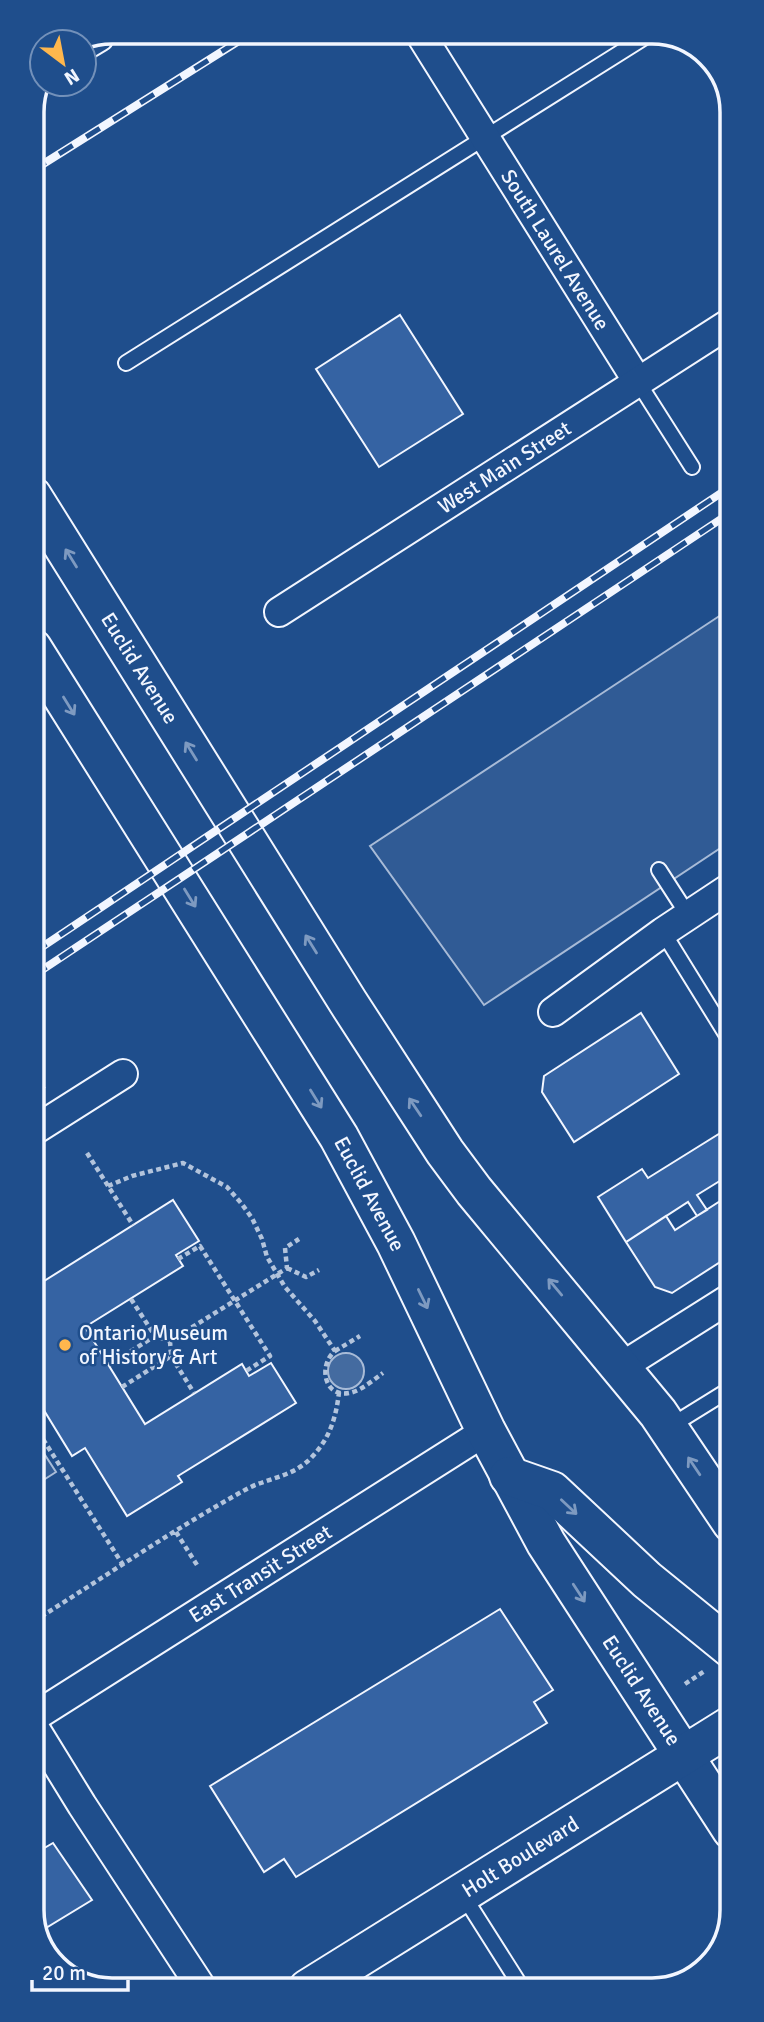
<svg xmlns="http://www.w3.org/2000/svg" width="764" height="2022" font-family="Signika,sans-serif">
<rect width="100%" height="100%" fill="#1f4e8c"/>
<path fill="#305b95" stroke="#a8bbd7" stroke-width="2" d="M730,609L731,841L484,1005L370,846Z
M34,1438L56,1472L34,1486Z"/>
<path fill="#446ba0" stroke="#a8bbd7" stroke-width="2" d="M328 1371a18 18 0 1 1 36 0a18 18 0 1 1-36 0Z"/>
<path fill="#3563a3" stroke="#f2f6ff" stroke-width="2" d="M400,315L463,414L379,467L316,369Z
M641,1013L679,1074L574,1142L542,1092L544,1076Z
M730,1127L731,1174L697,1195L707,1210L697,1216L688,1202L626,1242L598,1197L642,1169L648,1178Z
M731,1194V1255L672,1293L655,1287L626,1242L666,1216L675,1230Z
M173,1200L199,1241L176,1255L183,1266L85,1327L145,1424L242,1364L249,1376L271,1363L296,1403L178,1476L182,1482L127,1516L85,1448L72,1456L34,1394V1375L37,1373L34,1367L33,1288Z
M500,1609L553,1690L534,1702L547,1723L296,1877L284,1859L264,1872L210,1786Z
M53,1843L92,1900L36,1934L34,1854Z"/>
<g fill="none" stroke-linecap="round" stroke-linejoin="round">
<g stroke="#f2f6ff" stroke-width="18">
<path id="service" d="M126,363L653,32
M638,382L692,467
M659,870L688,915
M663,932L731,1042
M669,1427L732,1388
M463,1895L522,1988"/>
</g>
<g stroke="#f2f6ff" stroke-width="32">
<g id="minor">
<path id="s1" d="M419,32L638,382"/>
<path d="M84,46L99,37"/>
<path id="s2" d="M279,612L730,323"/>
<path d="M553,1012L663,932L731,887"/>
<path d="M33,1131L123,1074"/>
<path d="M621,1367L732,1297"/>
<path id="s3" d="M34,1717L486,1431"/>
<path d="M34,1727L82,1805L203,1990"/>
</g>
</g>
<g stroke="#f2f6ff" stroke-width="42">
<g id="primary">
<path id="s4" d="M32,496L348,1002L445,1152L474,1191L658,1413L732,1523"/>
<path id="s5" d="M32,648L339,1137L396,1243L486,1431L546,1543L732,1830"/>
<path d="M509,1476L552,1491L647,1580L732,1649"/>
<path id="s6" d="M308,1989L732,1725"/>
</g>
</g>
<path stroke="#b3c4dc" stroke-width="4.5" stroke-dasharray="5 3.5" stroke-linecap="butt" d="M33,1073L44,1089
M87,1153L133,1225
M108,1186L132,1176L183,1163L227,1187L241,1203L252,1218L262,1239L267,1257L285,1287L315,1321L335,1351C318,1365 324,1398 349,1393C361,1391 373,1380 383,1373
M178,1259L200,1246L270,1356L246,1371
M287,1268L306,1277L319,1270
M131,1299L155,1336
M170,1341L287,1268L285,1248L299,1239
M335,1351L360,1336
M171,1356L194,1393
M109,1365L155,1336L170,1341
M122,1387L171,1356L170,1341
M34,1425L123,1565
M176,1532L197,1565
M34,1621C103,1578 171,1531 243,1491C265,1478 291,1478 310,1459C329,1440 336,1419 339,1392
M685,1684L706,1670"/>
<use href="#service" stroke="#1f4e8c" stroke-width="14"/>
<use href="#minor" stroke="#1f4e8c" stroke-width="28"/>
<use href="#primary" stroke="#1f4e8c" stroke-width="38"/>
<g stroke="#f2f6ff" stroke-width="8">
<path id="rail" d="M32,171L253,32
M33,953L730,487
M33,976L730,513"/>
</g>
<use href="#rail" stroke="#1f4e8c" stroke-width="5" stroke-dasharray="16" stroke-linecap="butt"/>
</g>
<defs><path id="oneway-shaft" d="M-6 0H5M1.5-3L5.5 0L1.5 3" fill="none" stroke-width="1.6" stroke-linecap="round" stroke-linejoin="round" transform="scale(1.75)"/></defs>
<g stroke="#7e9ac0">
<use href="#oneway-shaft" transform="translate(71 558) rotate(-122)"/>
<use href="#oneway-shaft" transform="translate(69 706) rotate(58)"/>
<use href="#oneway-shaft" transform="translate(191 751) rotate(-122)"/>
<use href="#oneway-shaft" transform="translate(190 898) rotate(58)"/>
<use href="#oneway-shaft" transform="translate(311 944) rotate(-122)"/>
<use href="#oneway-shaft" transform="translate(316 1099) rotate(58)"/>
<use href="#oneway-shaft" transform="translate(415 1107) rotate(-124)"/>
<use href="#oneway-shaft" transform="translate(555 1287) rotate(-130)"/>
<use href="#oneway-shaft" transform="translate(423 1299) rotate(64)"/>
<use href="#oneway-shaft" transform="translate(694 1466) rotate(-124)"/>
<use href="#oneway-shaft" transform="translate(569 1507) rotate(43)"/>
<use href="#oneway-shaft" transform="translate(579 1593) rotate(57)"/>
</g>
<circle fill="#ffb74d" stroke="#1f4e8c" stroke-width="2.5" cx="65" cy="1345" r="7"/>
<g text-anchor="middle" stroke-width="5" stroke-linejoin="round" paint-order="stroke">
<g font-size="21" fill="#f2f6ff" stroke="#1f4e8c">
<text dy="7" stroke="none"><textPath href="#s1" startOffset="257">South Laurel Avenue</textPath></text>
<text dy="7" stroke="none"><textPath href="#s2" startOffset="268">West Main Street</textPath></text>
<text dy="7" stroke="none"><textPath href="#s4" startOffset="203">Euclid Avenue</textPath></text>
<text dy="7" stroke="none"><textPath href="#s5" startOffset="642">Euclid Avenue</textPath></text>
<text dy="7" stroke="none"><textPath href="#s3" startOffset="268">East Transit Street</textPath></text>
<text dy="7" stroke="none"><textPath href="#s5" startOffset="1209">Euclid Avenue</textPath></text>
<text dy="7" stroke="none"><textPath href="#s6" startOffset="250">Holt Boulevard</textPath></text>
</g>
<g font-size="21" fill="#f2f6ff" stroke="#1f4e8c" text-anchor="start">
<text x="79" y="1340">Ontario Museum<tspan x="79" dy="24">of History &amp; Art</tspan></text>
</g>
</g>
<path d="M0 0H764V2022H0ZM112 44H652A68 68 0 0 1 720 112V1910A68 68 0 0 1 652 1978H112A68 68 0 0 1 44 1910V112A68 68 0 0 1 112 44Z" fill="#1f4e8c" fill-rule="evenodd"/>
<path fill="none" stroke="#f2f6ff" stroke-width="3.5" d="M112 44H652A68 68 0 0 1 720 112V1910A68 68 0 0 1 652 1978H112A68 68 0 0 1 44 1910V112A68 68 0 0 1 112 44Z"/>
<g transform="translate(63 63) rotate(148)"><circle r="33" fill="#1f4e8c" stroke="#7391ba" stroke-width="2"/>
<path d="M0-5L12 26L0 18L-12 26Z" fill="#ffb74d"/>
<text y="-10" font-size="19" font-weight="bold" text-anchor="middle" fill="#f2f6ff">N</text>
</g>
<path d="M32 1980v10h96v-10" fill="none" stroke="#f2f6ff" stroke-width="3.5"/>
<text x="42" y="1980" font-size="21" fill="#f2f6ff" stroke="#1f4e8c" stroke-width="5" paint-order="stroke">20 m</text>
</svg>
